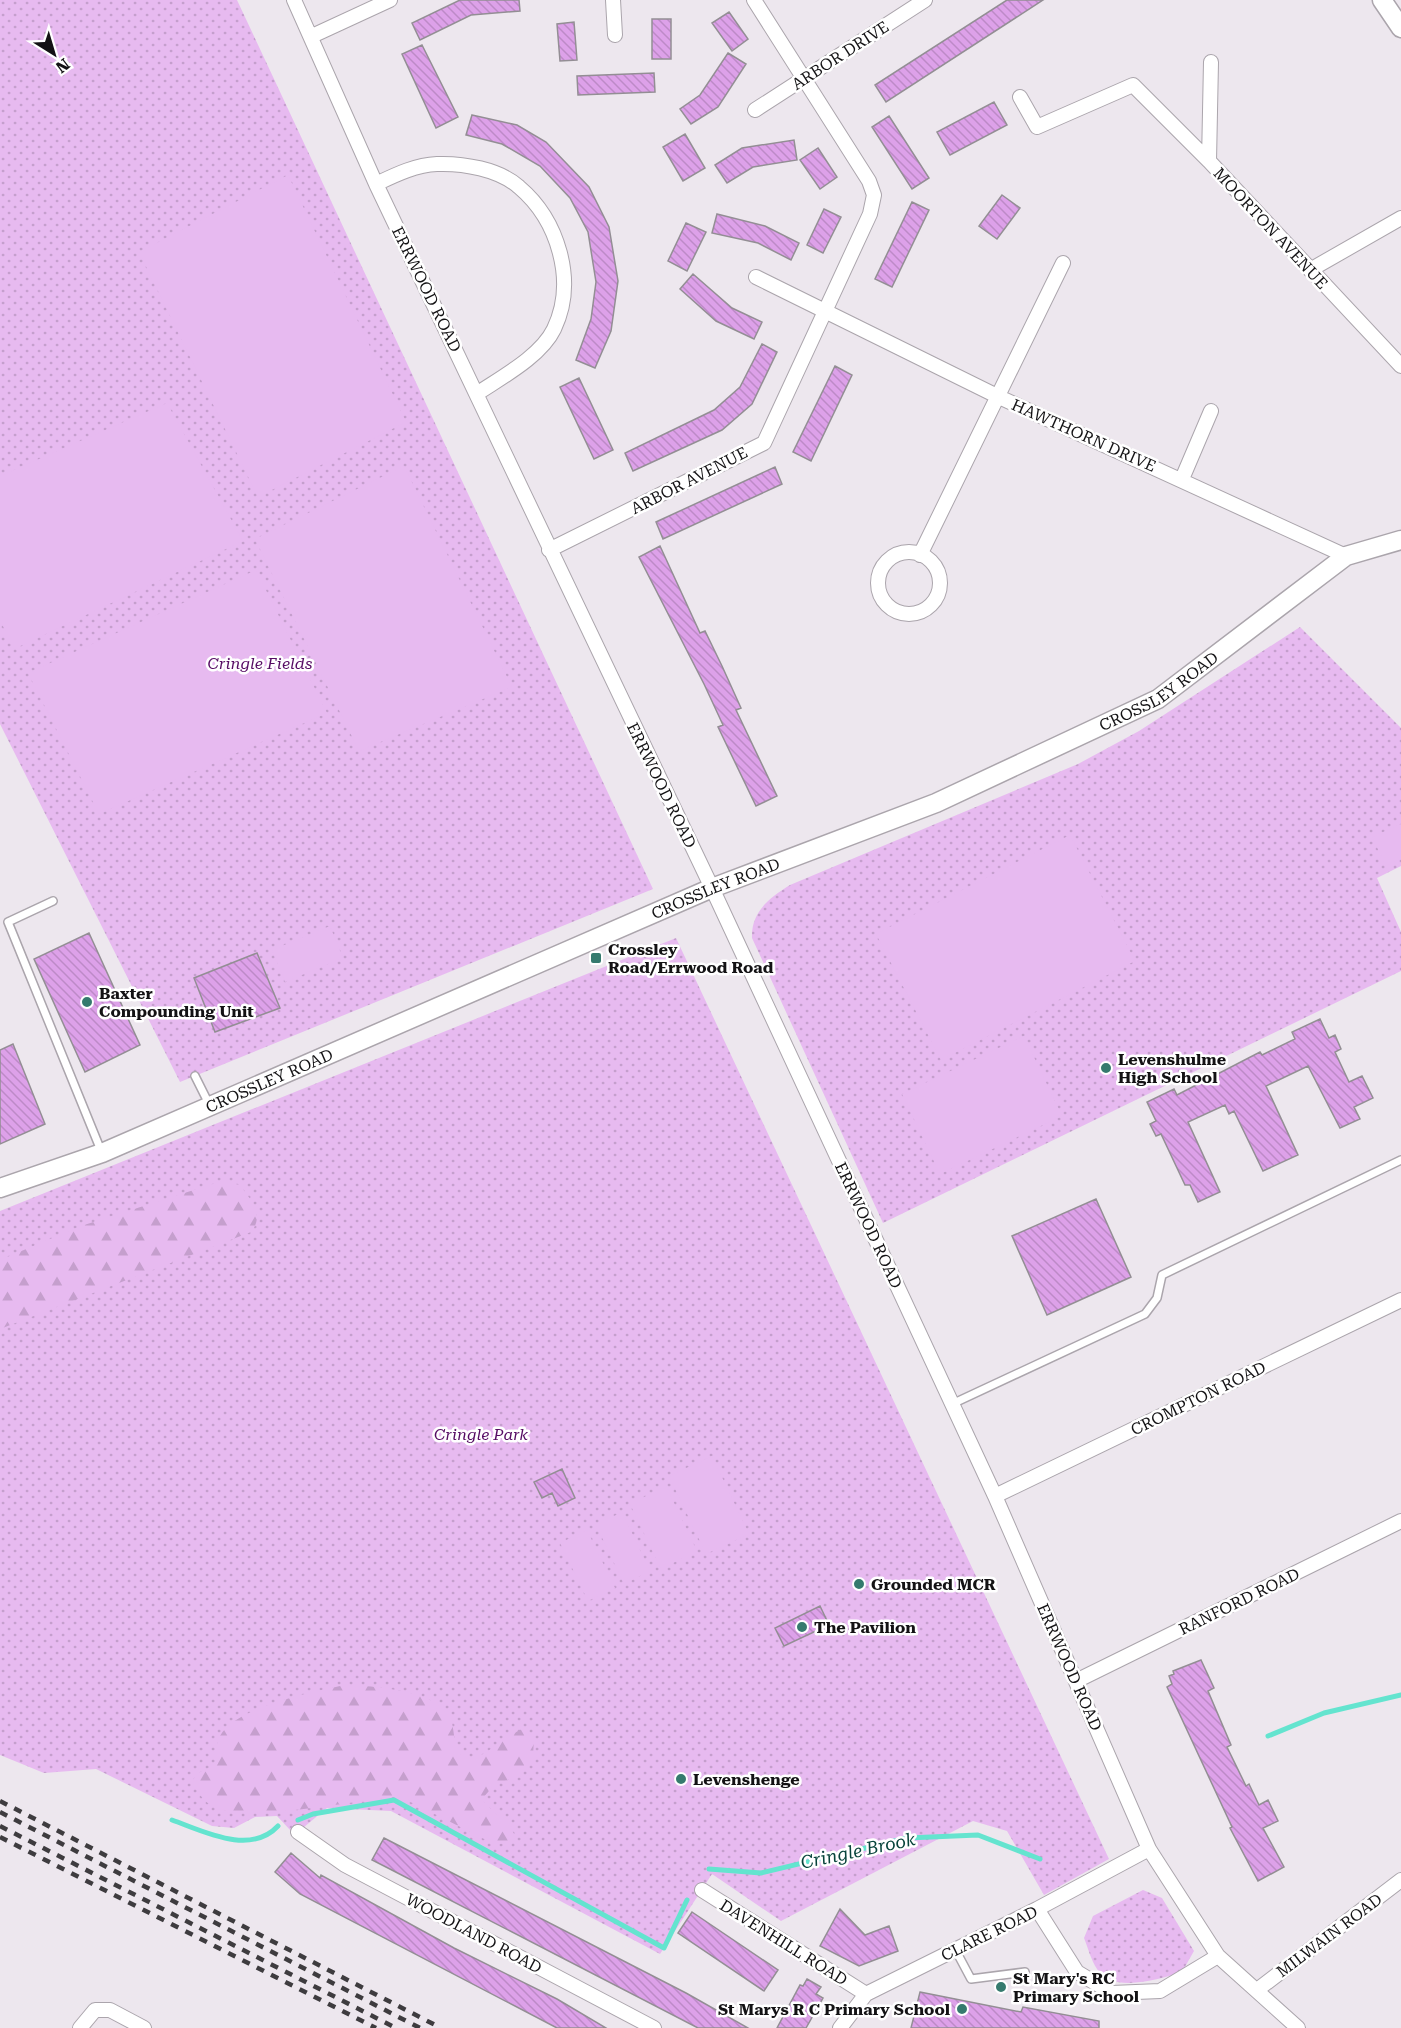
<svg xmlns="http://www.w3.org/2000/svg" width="1401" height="2028" font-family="'Roboto Serif',serif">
<defs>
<pattern id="grass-dots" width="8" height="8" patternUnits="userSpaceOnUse" patternTransform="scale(1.5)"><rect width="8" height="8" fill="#e7baf0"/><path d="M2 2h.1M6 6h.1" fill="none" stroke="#c59fcd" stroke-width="1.8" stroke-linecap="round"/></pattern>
<pattern id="forest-firs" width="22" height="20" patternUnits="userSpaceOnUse" patternTransform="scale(1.5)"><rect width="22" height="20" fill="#e7baf0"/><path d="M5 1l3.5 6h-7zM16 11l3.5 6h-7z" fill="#c59fcd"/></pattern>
<pattern id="building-back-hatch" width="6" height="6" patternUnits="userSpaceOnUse" patternTransform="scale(1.5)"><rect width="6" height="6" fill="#dda1e9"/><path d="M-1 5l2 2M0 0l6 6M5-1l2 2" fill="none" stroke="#bd8ac7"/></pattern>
</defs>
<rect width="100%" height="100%" fill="#ede7ee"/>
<path fill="url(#grass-dots)" d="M0,0H237L653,889L180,1082L0,724Z
M1300,627L1401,728V866L1377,878L1401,932V971L883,1223L752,938C751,912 769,898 790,885L1078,764L1139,731Z
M676,938L1109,1859L1044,1895L1007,1831L973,1821L781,1921L712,1874L660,1954L391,1811L327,1808L298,1832L291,1831L277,1816L255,1817L234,1828L212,1826L96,1769L44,1773L0,1755V1211Z
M1143,1890L1162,1898L1194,1951L1182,1972C1160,1979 1112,1994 1097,1969C1091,1960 1088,1948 1084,1938L1093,1916Z"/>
<path fill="url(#forest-firs)" d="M222,1181L240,1185C251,1200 265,1215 251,1232L0,1329V1260L81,1226Z
M344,1685C370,1686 444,1689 452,1723C455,1737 454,1751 467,1760C486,1757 504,1737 522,1729L534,1736L533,1758L508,1780L495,1784L482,1799C492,1813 509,1821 515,1836L507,1843L494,1844L413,1803L395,1797C356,1800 241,1824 212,1806C202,1800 197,1791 192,1781L198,1773L218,1764C217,1755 215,1745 220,1736C235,1707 314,1692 344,1685Z"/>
<path fill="#e7baf0" d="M288,175L406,422L258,497L139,252Z
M167,403L243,541L14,649L0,620V476Z
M404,466L512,687L359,751L255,539Z
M256,570L327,713L99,814L28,673Z
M1401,824V859L1386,866L1372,837Z
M1070,835L1135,961L941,1060L876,934Z
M330,926L343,958L285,982L272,950Z
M1024,1036L1062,1116L940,1174L902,1094Z
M712,1456L749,1534L706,1554L669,1476Z
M666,1486L697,1551L661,1569L630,1504Z
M622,1512L650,1571L624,1584L596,1525Z
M587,1530L615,1588L588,1601L560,1543Z"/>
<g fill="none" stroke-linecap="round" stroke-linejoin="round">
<path stroke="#64e4cf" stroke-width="5" d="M1268,1736L1324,1713L1401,1695
M172,1820C203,1831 250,1856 278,1826
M298,1820L313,1814L394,1800L664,1948L687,1900
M709,1869L761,1873L907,1838L978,1835L1040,1859"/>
</g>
<path fill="url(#building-back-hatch)" stroke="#938e94" stroke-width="1.5" d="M460,0H519L520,11L471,15L420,40L412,23Z
M1007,0H1043L886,102L875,85Z
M729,12L748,39L732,51L712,23Z
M652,19H671V59H652Z
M574,22L577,60L560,61L557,24Z
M422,45L458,117L436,128L402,54Z
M728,53L746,64L718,107L691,124L680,109L700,95Z
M654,73L655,92L578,95L577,76Z
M994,102L1007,125L950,155L937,132Z
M472,115L517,125L546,142L589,187L609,227L618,281L611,331L595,368L576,360L591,319L596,282L588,232L570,198L540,166L502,144L466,135Z
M889,116L929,178L912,189L872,127Z
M685,134L705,168L683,181L663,147Z
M794,140L797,160L753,167L727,183L715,165L742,148Z
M818,148L837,177L820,189L800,160Z
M1002,195L1020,208L997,239L979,226Z
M912,202L929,210L892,287L875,279Z
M824,209L841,217L823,253L807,245Z
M717,214L765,226L799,243L791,260L758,243L712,233Z
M686,223L706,232L687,271L668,261Z
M693,274L732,308L762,322L754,339L716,321L680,289Z
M762,344L777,352L752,404L722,430L633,471L625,453L714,410L740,387Z
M835,366L852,375L811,461L793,452Z
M579,378L613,450L594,459L560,387Z
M775,467L782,484L663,539L656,522Z
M660,546L700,633L705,631L722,666L741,708L736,710L777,796L756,806L718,727L723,725L704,684L639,557Z
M89,933L140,1045L85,1072L34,959Z
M257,953L280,1008L215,1032L194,978Z
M1320,1019L1329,1038L1335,1035L1341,1049L1335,1052L1349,1082L1362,1076L1373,1098L1354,1107L1360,1119L1340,1128L1308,1066L1266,1086L1298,1155L1263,1171L1234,1111L1229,1114L1225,1105L1188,1122L1220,1192L1198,1202L1190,1185H1185L1161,1134L1156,1136L1150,1124L1156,1121L1147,1102L1174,1089L1177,1095L1260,1052L1262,1055L1295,1039L1292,1032Z
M13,1044L45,1124L0,1144V1050Z
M1096,1199L1131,1277L1047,1315L1012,1236Z
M562,1469L575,1498L558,1506L552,1493L542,1498L534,1482Z
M820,1606L829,1625L784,1646L775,1628Z
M1201,1660L1214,1688L1208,1691L1231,1745L1227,1747L1246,1786L1249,1784L1259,1805L1268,1800L1278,1821L1263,1828L1284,1867L1258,1881L1230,1828L1232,1827L1167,1687L1172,1684L1169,1676L1174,1674L1173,1671Z
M384,1838L686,1993L748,2028H698L386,1867L372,1860Z
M291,1853L320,1878L321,1875L454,1948L557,1999L606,2028H557L300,1894L275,1872Z
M840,1909L865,1935L889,1926L898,1951L859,1966L820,1946Z
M692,1912L778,1970L764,1991L678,1933Z
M807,1979L821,1987L816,1994L823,1998L806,2028H777L800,1985L803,1986Z
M920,1992L1021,2012L1023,2007L1099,2021V2028H911Z"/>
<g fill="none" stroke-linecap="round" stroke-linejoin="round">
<g stroke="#aba5ac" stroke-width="10">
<path id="service" d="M53,901L8,922L102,1153
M195,1076L210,1106
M952,1404L1145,1314L1157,1298L1162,1275L1401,1160
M955,1949L971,1979L1025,1972"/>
</g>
<g stroke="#aba5ac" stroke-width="16">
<path id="minor" d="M294,0L376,184L712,888L995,1496L1149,1849L1218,1956L1298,2028
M613,0L615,35
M312,36L390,0
M1211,62L1209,161L1401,366
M1020,97L1037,127L1133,85L1209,161
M755,110L925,0
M376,184C395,175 415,165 437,164C463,163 499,169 519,187C558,220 577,281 554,329C541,356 502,377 478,393
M1310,270L1401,218
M756,277L999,397L1346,556
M1182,479L1211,411
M549,550L764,443L870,214L874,195L869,181L754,0
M878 583a31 31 0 1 1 62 0a31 31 0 1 1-62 0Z
M920,555L1063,263
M995,1496L1401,1300
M1076,1681L1401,1521
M298,1832L345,1865L654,2028
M702,1890L866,1994
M1037,1909L1077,1972L1112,1993L1160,1991L1218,1956
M1257,1990L1401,1880
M80,2028L95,2010H110L144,2028
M840,2028L866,1994L1037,1909L1149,1849"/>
</g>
<g stroke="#aba5ac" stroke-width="21">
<g id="tertiary">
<path d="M1382,0L1401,28"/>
<path id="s1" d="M0,1188L102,1153L712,888L936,803L1158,699L1346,556L1401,540"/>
</g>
</g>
<use href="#service" stroke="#fff" stroke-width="7"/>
<use href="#minor" stroke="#fff" stroke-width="14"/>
<use href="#tertiary" stroke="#fff" stroke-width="18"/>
<path stroke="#3e3c3f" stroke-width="4.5" stroke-dasharray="8 8" stroke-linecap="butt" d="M0,1801L441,2028
M0,1812L420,2028
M0,1826L396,2028
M0,1837L376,2028"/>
</g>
<g fill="#357a6e" stroke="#fff" stroke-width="2">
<rect x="590" y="952" width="12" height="12" rx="3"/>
<circle cx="87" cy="1002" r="6"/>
<circle cx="1106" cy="1068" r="6"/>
<circle cx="859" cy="1584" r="6"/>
<circle cx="802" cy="1627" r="6"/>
<circle cx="681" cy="1779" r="6"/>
<circle cx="1001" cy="1987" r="6"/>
<circle cx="962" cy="2009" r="6"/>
</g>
<g text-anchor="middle" stroke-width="5" stroke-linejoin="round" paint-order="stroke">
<g font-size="16" fill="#131214" stroke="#fff">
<text transform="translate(840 55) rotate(-33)" y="6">ARBOR DRIVE</text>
<text transform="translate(1271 228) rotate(47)" y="6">MOORTON AVENUE</text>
<text transform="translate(427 289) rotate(64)" y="6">ERRWOOD ROAD</text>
<text transform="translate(1084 435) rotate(24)" y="6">HAWTHORN DRIVE</text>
<text transform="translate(689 480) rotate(-27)" y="6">ARBOR AVENUE</text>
<text dy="6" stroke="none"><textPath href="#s1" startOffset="1262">CROSSLEY ROAD</textPath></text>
<text transform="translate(662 785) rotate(64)" y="6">ERRWOOD ROAD</text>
<text dy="6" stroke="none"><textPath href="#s1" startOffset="776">CROSSLEY ROAD</textPath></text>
<text dy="6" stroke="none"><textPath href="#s1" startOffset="290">CROSSLEY ROAD</textPath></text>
<text transform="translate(869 1225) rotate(65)" y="6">ERRWOOD ROAD</text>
<text transform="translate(1198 1398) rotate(-26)" y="6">CROMPTON ROAD</text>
<text transform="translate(1239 1601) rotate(-26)" y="6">RANFORD ROAD</text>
<text transform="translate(1070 1667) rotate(66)" y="6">ERRWOOD ROAD</text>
<text transform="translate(474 1933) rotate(28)" y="6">WOODLAND ROAD</text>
<text transform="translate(989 1933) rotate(-26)" y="6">CLARE ROAD</text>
<text transform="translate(1329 1935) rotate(-37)" y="6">MILWAIN ROAD</text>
<text transform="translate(784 1942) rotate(32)" y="6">DAVENHILL ROAD</text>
</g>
<g font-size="16" font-style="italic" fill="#550b63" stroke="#fff">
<text x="260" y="669">Cringle Fields</text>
<text x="481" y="1440">Cringle Park</text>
</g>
<g font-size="16" font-weight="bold" fill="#131214" stroke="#fff" text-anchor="start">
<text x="608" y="955">Crossley<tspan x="608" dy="18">Road/Errwood Road</tspan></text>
<text x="99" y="999">Baxter<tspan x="99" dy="18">Compounding Unit</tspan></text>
<text x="1118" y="1065">Levenshulme<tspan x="1118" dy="18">High School</tspan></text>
<text x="871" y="1590">Grounded MCR</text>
<text x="814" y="1633">The Pavilion</text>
<text x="693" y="1785">Levenshenge</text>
<text x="1013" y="1984">St Mary's RC<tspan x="1013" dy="18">Primary School</tspan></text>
<text x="950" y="2015" text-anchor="end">St Marys R C Primary School</text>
</g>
<g font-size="18" font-style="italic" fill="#08443c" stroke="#fff">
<text transform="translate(858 1851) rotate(-12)" y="6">Cringle Brook</text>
</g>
</g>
<g transform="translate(54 54) rotate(143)" stroke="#ffffff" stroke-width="4.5" paint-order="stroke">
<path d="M0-4.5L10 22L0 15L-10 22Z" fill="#131214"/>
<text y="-9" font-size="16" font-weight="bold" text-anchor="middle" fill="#131214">N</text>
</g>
</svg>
